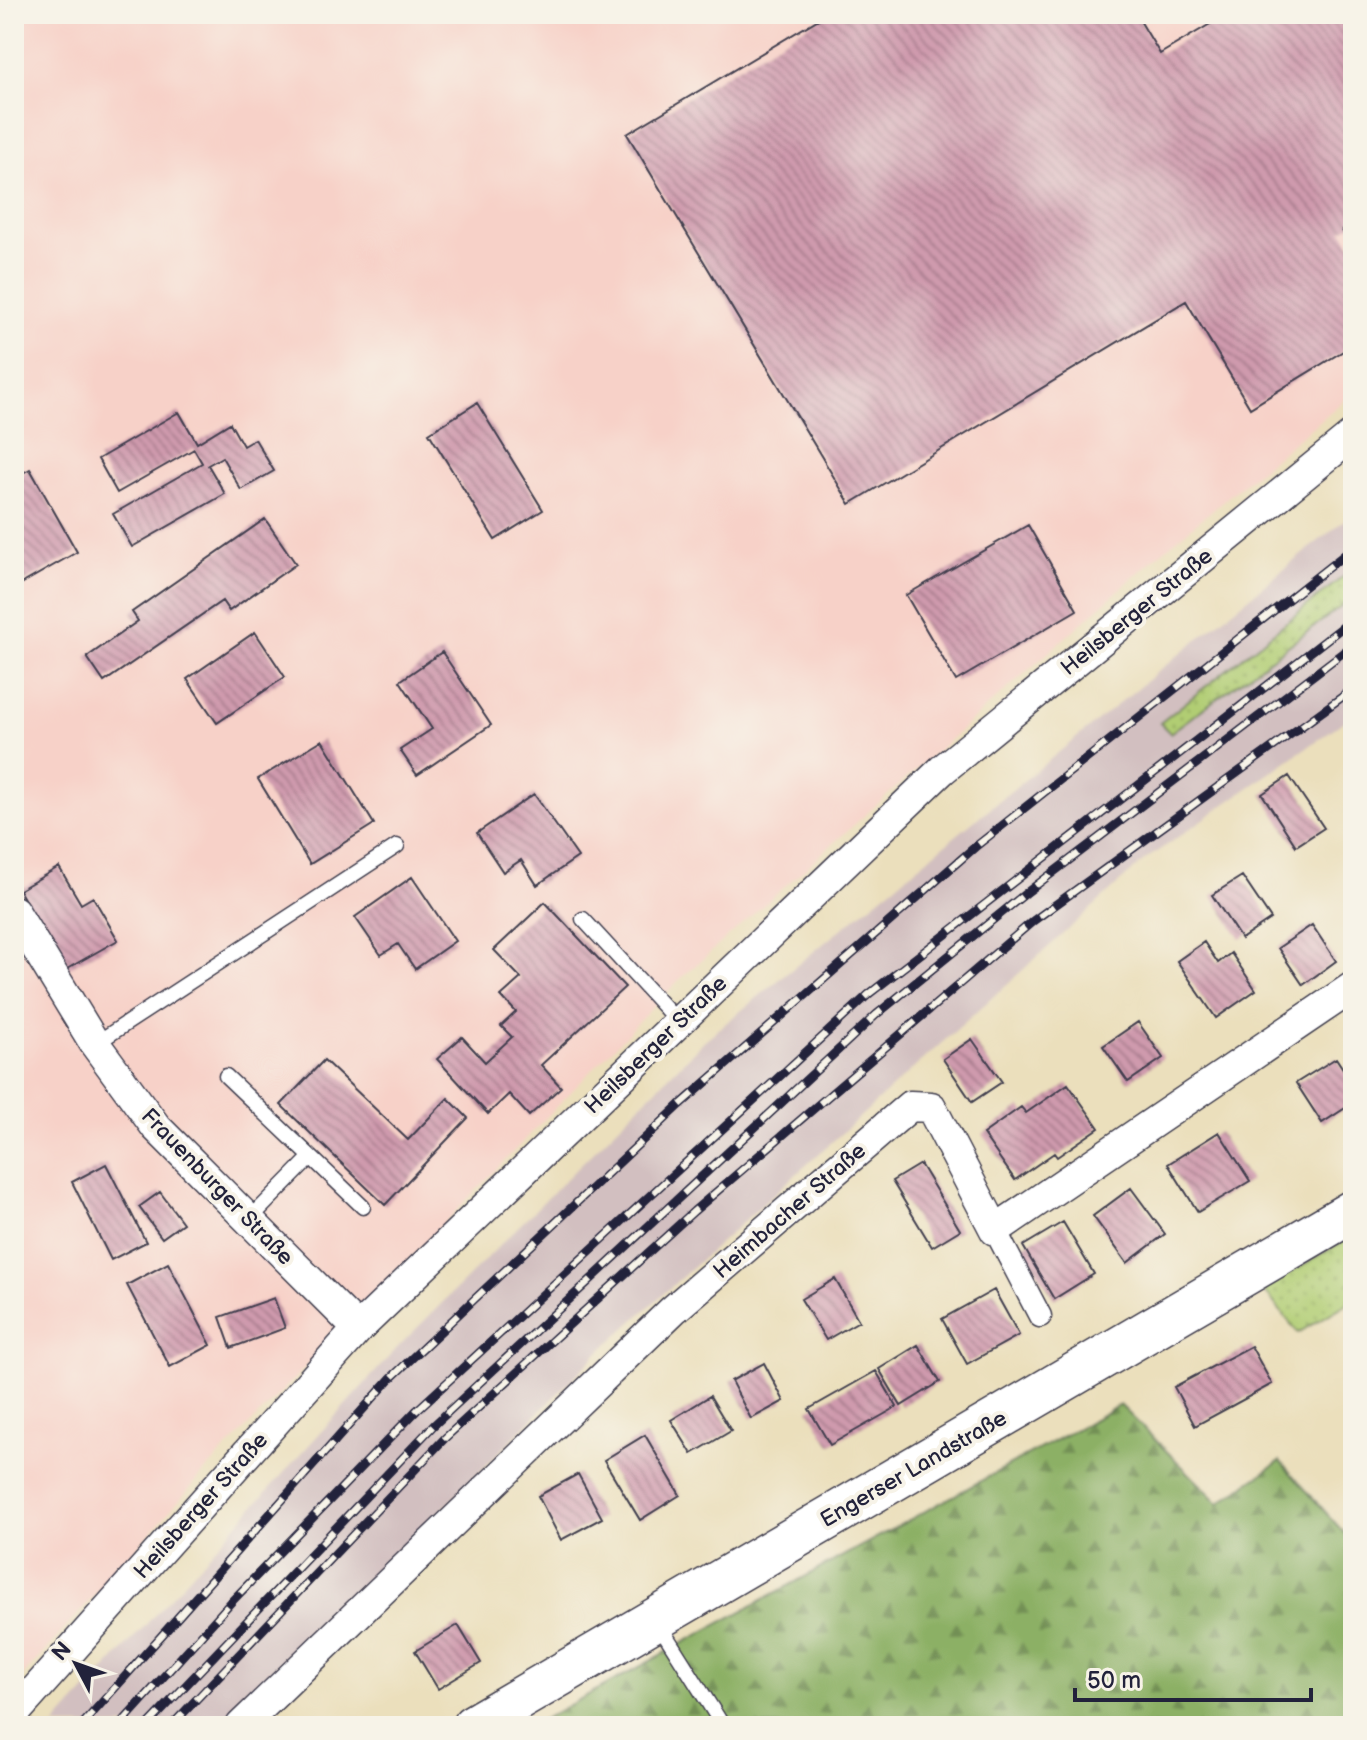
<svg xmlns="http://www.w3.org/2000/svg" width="1367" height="1740" font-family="'Balsamiq Sans',sans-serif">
<defs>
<pattern id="green-dots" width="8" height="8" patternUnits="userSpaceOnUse" patternTransform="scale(2)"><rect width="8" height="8" fill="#b1cd73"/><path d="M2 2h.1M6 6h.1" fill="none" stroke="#98b064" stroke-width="1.8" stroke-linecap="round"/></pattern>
<pattern id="forest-firs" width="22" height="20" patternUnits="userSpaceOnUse" patternTransform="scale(2)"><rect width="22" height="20" fill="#8cb065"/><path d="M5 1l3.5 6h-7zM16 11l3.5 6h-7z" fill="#728f54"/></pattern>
<pattern id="building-back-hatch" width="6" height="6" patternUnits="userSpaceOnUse" patternTransform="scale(2)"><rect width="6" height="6" fill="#cf9aad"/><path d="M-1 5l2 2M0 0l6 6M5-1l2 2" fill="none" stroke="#a87d8e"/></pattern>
</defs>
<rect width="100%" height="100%" fill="#f7f3e8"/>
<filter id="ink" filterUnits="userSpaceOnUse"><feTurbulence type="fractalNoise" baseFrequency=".0125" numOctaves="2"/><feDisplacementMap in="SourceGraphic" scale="16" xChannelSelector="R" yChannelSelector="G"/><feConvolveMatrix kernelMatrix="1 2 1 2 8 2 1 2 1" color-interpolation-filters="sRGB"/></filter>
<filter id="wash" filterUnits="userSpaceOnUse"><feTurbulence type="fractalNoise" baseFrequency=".006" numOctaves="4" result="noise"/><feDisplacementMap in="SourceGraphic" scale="32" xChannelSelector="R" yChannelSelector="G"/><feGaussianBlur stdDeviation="1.8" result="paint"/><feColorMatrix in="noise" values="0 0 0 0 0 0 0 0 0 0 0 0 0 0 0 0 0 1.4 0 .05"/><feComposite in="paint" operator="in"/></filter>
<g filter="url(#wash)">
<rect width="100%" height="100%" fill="#ebdfbc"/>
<path fill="#f7d1c8" d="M14,14H1353V393L1164,550L678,981L209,1467L14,1686Z"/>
<path fill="#d2bfc0" d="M1353,513V715L1145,860L601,1350L227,1726H54L398,1347L705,1040Z"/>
<path fill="url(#green-dots)" stroke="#6a7857" stroke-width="2" d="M1353,569V598L1170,733L1160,723Z
M1353,1235V1300L1298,1333L1263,1289Z"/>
<path fill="url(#forest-firs)" stroke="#576950" stroke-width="2" d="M1120,1405L1219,1503L1280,1461L1353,1543V1726H531Z"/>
<g id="blocks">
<path fill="url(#building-back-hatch)" d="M827,14H1136L1160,54L1227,14H1353V224L1342,230L1353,248V345L1250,408L1186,301L850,504L627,134Z
M477,403L543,510L495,540L429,433Z
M179,412L197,443L230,423L243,446L255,439L274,471L241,490L222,457L208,465L225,494L132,547L113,514L202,463L194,449L117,493L98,459Z
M30,469L77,552L14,588V478Z
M265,519L296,564L229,611L222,601L104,682L87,657L138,621L132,612Z
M1028,525L1077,610L956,681L906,595Z
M255,632L285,677L217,723L187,679Z
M442,652L491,725L417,775L400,750L432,729L400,681Z
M322,740L374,824L310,864L258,779Z
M1289,776L1324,828L1296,846L1262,794Z
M534,794L578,857L537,885L521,860L503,872L477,833Z
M59,867L81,904L93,897L118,940L65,970L19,890Z
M1242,876L1271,919L1241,939L1212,895Z
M412,877L455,941L415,969L398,944L381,955L355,917Z
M545,902L625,987L541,1065L561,1087L529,1116L509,1094L488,1114L437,1059L462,1037L485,1062L512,1037L501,1026L516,1012L501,996L521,978L494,950Z
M1312,925L1336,961L1303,985L1278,948Z
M1204,942L1218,963L1231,953L1256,990L1216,1018L1177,961Z
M1138,1022L1163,1058L1128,1082L1103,1046Z
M972,1039L1002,1082L972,1102L943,1059Z
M1336,1058L1353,1084V1103L1322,1123L1296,1083Z
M324,1060L408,1140L448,1098L468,1118L385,1205L281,1105Z
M1068,1084L1099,1128L1057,1157L1054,1153L1015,1180L983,1134L1021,1107L1026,1113Z
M1219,1132L1250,1181L1198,1212L1168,1164Z
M106,1164L146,1242L111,1260L72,1182Z
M920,1164L960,1230L932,1247L892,1181Z
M1131,1188L1165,1234L1127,1263L1093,1216Z
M160,1192L183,1223L162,1238L139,1207Z
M1063,1222L1094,1274L1054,1299L1023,1246Z
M168,1263L211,1345L170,1367L127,1285Z
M835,1279L859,1321L826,1340L801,1299Z
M994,1290L1019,1335L967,1364L942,1319Z
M274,1298L285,1328L231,1348L220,1317Z
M918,1345L940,1382L901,1406L879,1369Z
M1251,1346L1272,1384L1195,1426L1174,1387Z
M764,1363L784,1401L751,1419L731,1381Z
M876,1371L897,1407L830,1445L809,1409Z
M710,1396L731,1431L692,1454L671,1420Z
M645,1435L680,1495L640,1520L604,1460Z
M578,1474L602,1518L561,1540L538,1496Z
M458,1625L481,1663L438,1689L415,1651Z"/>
</g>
</g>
<g filter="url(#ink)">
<use href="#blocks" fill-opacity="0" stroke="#403e4e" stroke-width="2"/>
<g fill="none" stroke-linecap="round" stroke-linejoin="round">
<g stroke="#403e4e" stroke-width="17">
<path id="service" d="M583,919L678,1022
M95,1044L397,846
M226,1076L311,1157L249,1220
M311,1157L363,1207
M658,1623L723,1726"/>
</g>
<g stroke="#403e4e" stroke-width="25">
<path id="pedestrian" d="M995,1230L1040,1316"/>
</g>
<g stroke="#403e4e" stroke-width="33">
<path id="minor" d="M14,911L95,1044L156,1127L358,1329
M14,1714L358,1329L942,770L1353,435
M241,1726L673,1310L910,1106L931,1107L995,1230L1353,987"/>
</g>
<g stroke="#403e4e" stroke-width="45">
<path id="secondary" d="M473,1726L1353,1211"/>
</g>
<use href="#service" stroke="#fff" stroke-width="14"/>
<use href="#pedestrian" stroke="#fff" stroke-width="22"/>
<use href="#minor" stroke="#fff" stroke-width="30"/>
<use href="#secondary" stroke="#fff" stroke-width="42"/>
<g stroke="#22223b" stroke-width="9">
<path id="rail" d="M81,1726L391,1378L680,1105L975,847L1353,548
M119,1726L232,1601L417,1410L869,994L1353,619
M147,1726L434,1425L877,1014L1026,893L1353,645
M171,1726L445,1438L694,1211L1033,921L1353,689"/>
</g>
<use href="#rail" stroke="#f7f3e8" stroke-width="6" stroke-dasharray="18" stroke-linecap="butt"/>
</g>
</g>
<g text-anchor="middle" stroke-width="8" stroke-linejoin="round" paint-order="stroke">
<g font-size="22" fill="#22223b" stroke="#f7f3e8">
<text transform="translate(1136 611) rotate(-39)" y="8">Heilsberger Straße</text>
<text transform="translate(655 1044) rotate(-44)" y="8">Heilsberger Straße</text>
<text transform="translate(218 1186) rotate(46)" y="8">Frauenburger Straße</text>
<text transform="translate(789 1210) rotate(-41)" y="8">Heimbacher Straße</text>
<text transform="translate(913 1468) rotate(-30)" y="8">Engerser Landstraße</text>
<text transform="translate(200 1505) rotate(-48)" y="8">Heilsberger Straße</text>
</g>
</g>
<rect width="1367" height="1740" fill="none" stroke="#f7f3e8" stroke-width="48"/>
<g transform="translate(76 1664) rotate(311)" stroke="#f7f3e8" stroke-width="6" paint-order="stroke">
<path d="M0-6L14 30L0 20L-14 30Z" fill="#22223b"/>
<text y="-12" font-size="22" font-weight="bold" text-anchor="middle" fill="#22223b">N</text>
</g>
<path d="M1075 1688v12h236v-12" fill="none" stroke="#22223b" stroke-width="4"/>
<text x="1087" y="1688" font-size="24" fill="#22223b" stroke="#f7f3e8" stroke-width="6" paint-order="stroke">50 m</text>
</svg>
